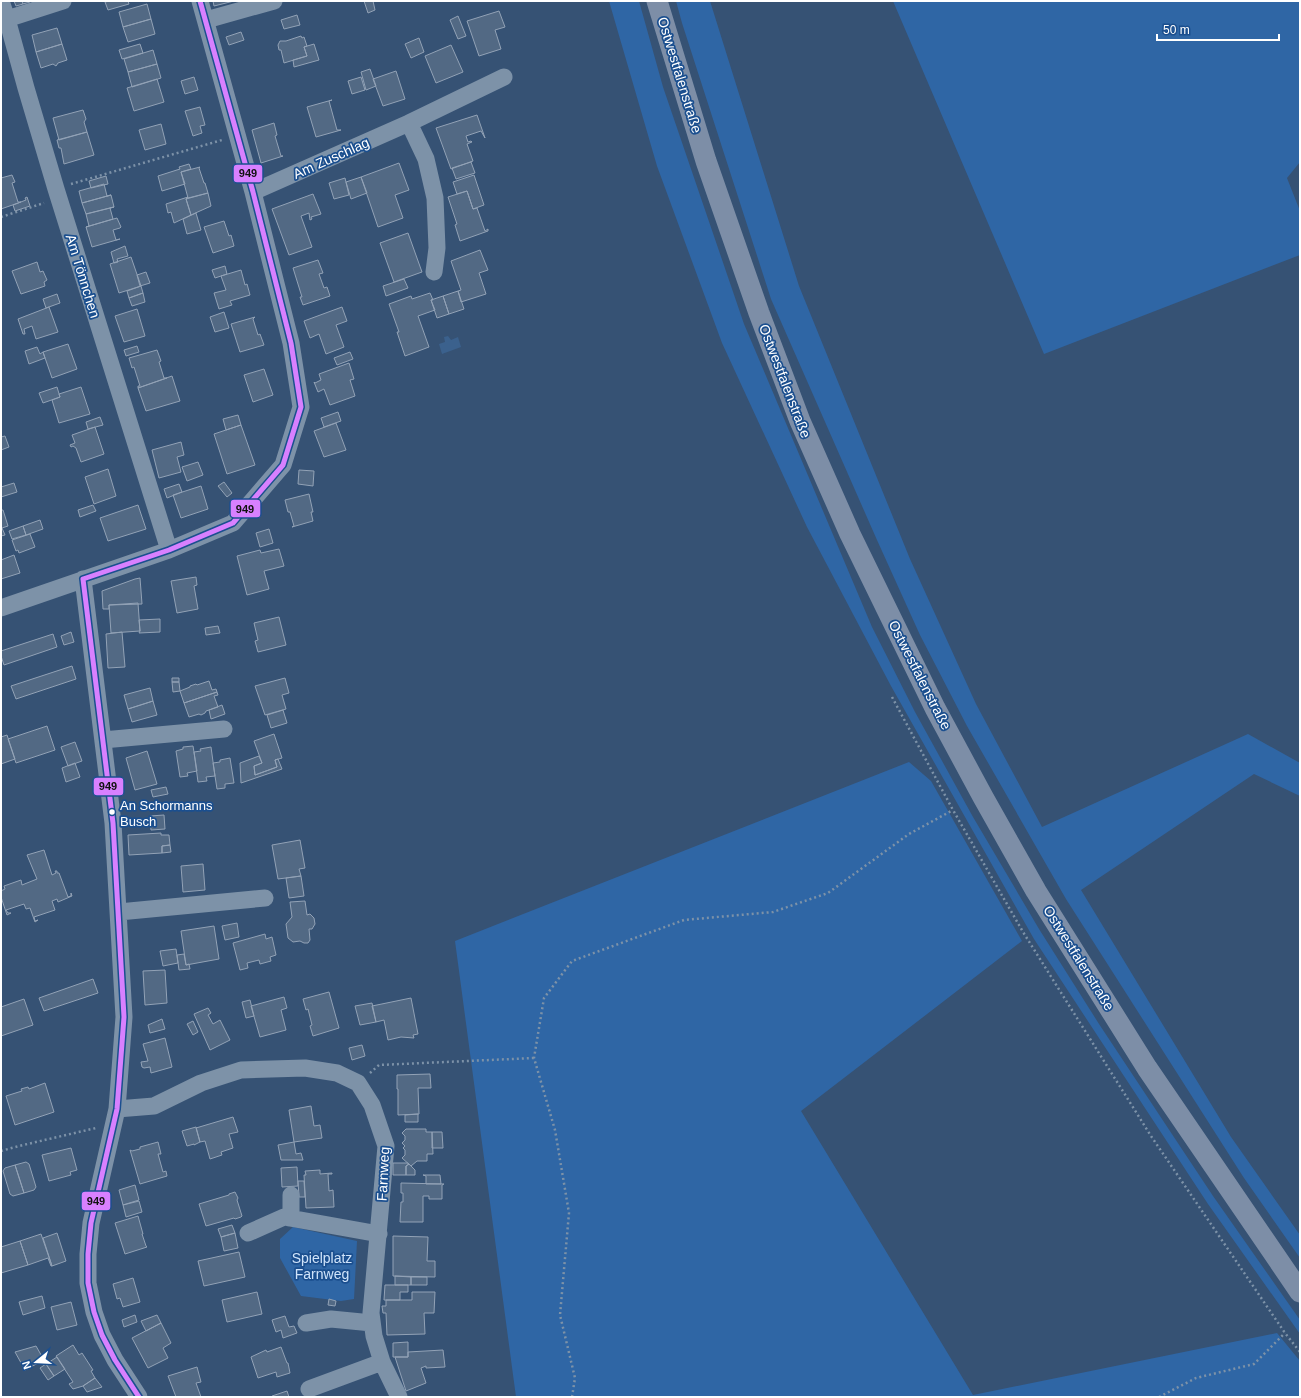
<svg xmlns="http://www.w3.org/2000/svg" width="1301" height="1398" font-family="Arial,sans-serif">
<rect width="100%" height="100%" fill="#365274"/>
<path fill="#2f66a5" d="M609,1H639L663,87L744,324L872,627L915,712L973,817L1039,929L1099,1024L1213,1196L1300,1320V1334L1208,1204L1034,939L891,686L807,527L722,343L657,166Z
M676,1H710L799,286L910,559L976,704L1042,827L1248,734L1300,763V796L1254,774L1081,890L1231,1137L1300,1235V1258L1244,1178L1066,899L967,726L920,635L877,540L771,299L682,23Z
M893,1H1300V162L1287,178L1300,211V255L1044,354Z
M909,762L931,781L1022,941L801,1111L973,1395L1277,1333L1300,1361V1397H516L455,941Z
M293,1227L357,1241L354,1299L341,1301L301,1296L280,1258V1239Z"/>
<path fill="#3b618d" d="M448,336L451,340L458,337L461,347L442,354L439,344L445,342L444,337Z"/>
<path fill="#526984" stroke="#92a2b6" d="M14,1H22L23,4L16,6Z
M22,1H29L30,2L23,4Z
M109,1H128L129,4L108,10L105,2Z
M213,1H234L214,6Z
M364,1H373L375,10L368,13Z
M147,4L151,19L123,27L119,12Z
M499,11L505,27L495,30L501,49L479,56L467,21Z
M297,15L300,25L284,29L281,20Z
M458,16L466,36L458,39L450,20Z
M151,19L155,34L128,42L123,27Z
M57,28L62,44L36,52L32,35Z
M241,32L244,40L229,45L226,37Z
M301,36L302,38L304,37L307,46L304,47L307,56L284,63L281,50H279L278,45L280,41H286Z
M419,38L424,52L411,58L405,44Z
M62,44L67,60L58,63L56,66L53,64L41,68L36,52Z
M140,44L143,53L122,59L119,50Z
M314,44L319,60L294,67L293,60L307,56L304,47Z
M451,45L463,72L436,83L425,56Z
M153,50L157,64L128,72L124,59Z
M157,64L161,78L132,87L128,72Z
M370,69L376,86L366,90L361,72Z
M396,71L405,99L383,106L373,79Z
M194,77L198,90L185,94L181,81Z
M361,77L365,90L352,94L348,81Z
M157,79L164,102L134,111L127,88Z
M332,100L329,101L337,130H341L316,137L307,107Z
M200,107L205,125L200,126L202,133L193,136L185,111Z
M83,110L86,119L84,122L87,132L59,140L53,118Z
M477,115L485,138L481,131L466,136L468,142L471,141L472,142L467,144L473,161L451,169L436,128Z
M274,123L277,135L275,136L281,156H283L261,163L252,130Z
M161,124L166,144L145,150L139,130Z
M87,132L94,155L64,164L61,148H59L57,140Z
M471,162L475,173L456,179L452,168Z
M399,163L409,190L395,195L403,218L378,227L361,177Z
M189,164L191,169L181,172L185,184L162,191L158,176L180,169L179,167Z
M200,167L199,168L204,183H205L208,193L188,198L181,172Z
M12,175L15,182L12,183L18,202H21L1,209V178Z
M474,175L484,205L473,209L467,191L457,194L453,182Z
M106,176L108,184L91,188L89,181Z
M361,177L367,193L351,199L346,182Z
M345,178L349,195L334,199L329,183Z
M104,184L107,196L111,195L82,203L79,191Z
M467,191L473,209L477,208L485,231L488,229V231L460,241L455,225L457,224L448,197Z
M208,193L211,206L191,215L186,199Z
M313,194L321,214L311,217L312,219L310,220L309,213L301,216L312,247L289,255L272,209Z
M111,195L114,207L86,214L82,203Z
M27,197L30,206L15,211L13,205L26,200L25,198Z
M188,197L186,199L191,215L174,223L171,212L168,213L166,204Z
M114,207L110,208L113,219L86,227L89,226L86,214Z
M196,213L201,230L187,234L183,219Z
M117,218L121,227L120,228L113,230L116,240L120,239L92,247L86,227Z
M224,221L229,236L231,235L234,246L213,253L204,227Z
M408,233L422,272L394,282L380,243Z
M125,246L128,256L117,259L118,262L114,263L111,252Z
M480,250L488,270L479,273L486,294L461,302L458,291L461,290L451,261Z
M131,257L141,286L119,293L110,264Z
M318,260L323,273L319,274L324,288L327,287L330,296L303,305L300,297H302L293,268Z
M37,262L40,272L43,271L47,280L44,282L45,286L21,294L12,271Z
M225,266L227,274L215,278L212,270Z
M241,270L245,285L247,284L250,295L230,301L232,305L219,309L214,293L226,290L221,276Z
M146,272L150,283L140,286L137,275Z
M404,279L408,288L386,296L383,286Z
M141,286L143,293L129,298L127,291Z
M458,291L464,309L449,314L443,296Z
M143,293L145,302L132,306L129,298Z
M430,293L433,300H431L435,310L418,316L429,347L405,356L397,332H399L389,304L411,296L412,299Z
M57,294L60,303L46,308L43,299Z
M443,296L449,314L437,318L431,300Z
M49,307L58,332L36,339L32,326L24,329L25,334H23L18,319Z
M342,307L347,321L336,325L344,347L326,354L319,334L310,338L304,321Z
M137,309L145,336L124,342L115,316Z
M224,312L229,328L215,332L210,317Z
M255,317L253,319L258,335L260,334L264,345L240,352L231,324Z
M68,344L77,369L52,378L43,352Z
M137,346L139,352L126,356L124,350Z
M37,347L40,354L43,352L45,358L29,364L25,351Z
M157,350L161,361L159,362L164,378H167L138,388V386H140L134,367L132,368L129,358Z
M350,352L353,359L337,365L334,358Z
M349,363L354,379L350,380L355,396L330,405L324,389L318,392L314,382L315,383L321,380L319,374Z
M264,369L273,395L253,402L244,375Z
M172,376L180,401L146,411L138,388Z
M57,387L60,397L43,403L39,393Z
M81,387L90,414L59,423L52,400L60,397L59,394Z
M338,412L341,421L324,427L321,418Z
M238,415L241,425L226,430L223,419Z
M100,417L103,425L88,429L86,422Z
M336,423L346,450L324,457L314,431Z
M241,425L255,465L227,474L214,434Z
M95,427L104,454L81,462L76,448L73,446L71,447L70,445L75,443L72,435Z
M5,436L9,447L1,450V437Z
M181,442L184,455L177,457L181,472L159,478L152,450Z
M198,462L203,475L187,481L182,467Z
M108,469L116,496L94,504L85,477Z
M299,470L314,471L313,486L298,484Z
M224,482L232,493L227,497L218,486Z
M14,483L17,492L1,497V487Z
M179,484L182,492L167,498L164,489Z
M201,486L208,509L181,518L173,495Z
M309,494L313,512H311L313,521L292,527L294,526L290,512H288L285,500Z
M93,505L96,511L80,517L78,510Z
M138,505L146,529L108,541L100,518Z
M1,510H3L8,526L2,528L5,535L1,536Z
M40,520L43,529L26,535L23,526Z
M23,526L26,535L12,539L9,531Z
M269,529L273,543L260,547L256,533Z
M30,534L35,547L19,553L18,550L16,551L12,540Z
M279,549L284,566L264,571L269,589L247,595L237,556L260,550L261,553Z
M14,555L20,573L1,579V560Z
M196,577L197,585L194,586L198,609L177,613L171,581Z
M140,578L142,604L109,605V609H103L102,591L135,579Z
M138,603L140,631L111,633L109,605Z
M279,617L286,645L258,652L255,641L258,640L254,623Z
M160,619V632L139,633L140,631L139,620Z
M218,626L220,633L206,635L205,628Z
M71,632L74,642L64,645L61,636Z
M122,632L125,667L108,668L106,634Z
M53,634L57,647L4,665L1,656V651Z
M72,666L76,679L16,699L11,686Z
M172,678H179V682H172Z
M285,678L289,693L282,695L286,709L265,715L255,686Z
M209,681L212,690L216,689L217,692L184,703L180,691L190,687V686L196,684L197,685Z
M172,682H179L180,691L173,692Z
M150,688L153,701L128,709L124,695Z
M217,692L218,695L214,696L218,707L206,711L205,713L201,715L199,714L189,717L184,703Z
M153,701L157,715L132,722L128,709Z
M222,705L225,714L211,719L209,710Z
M283,710L287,723L271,728L267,715Z
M47,726L55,750L16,763L8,739Z
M274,734L282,758L275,760L277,767L255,775L254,766L262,763L254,741Z
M7,735L15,759L1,764V737Z
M75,742L82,761L68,766L61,747Z
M193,746L197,771L187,773L188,776L180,777L176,751L183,749V747Z
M211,747L215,776L206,777L207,781L198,782L194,752L201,751L200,749Z
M147,751L157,784L135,790L126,758Z
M259,756L262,763L254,766L255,775L277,767L275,760L278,759L282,769L241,783L240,763Z
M230,758L234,783L225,784V788L217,789L213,763L220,762V760Z
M75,763L80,777L66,782L62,768Z
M166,787L168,794L153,797L151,790Z
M164,815L165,829L151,830L150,816Z
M161,833V835H169L170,845L162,846V853L129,855L128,835Z
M300,840L305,868L299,869L301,876L278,879L272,845Z
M170,845L171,852L162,853V846Z
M44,850L52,875L56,873L55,871H57V873H59L68,897L71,896V893L72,896L58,902L57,899L52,901L55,910L34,917L35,921L38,920L35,922L30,908L26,909L24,904L6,910L8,913H11L7,915L1,897V891L5,889L4,886L21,880L22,885L37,879L27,855Z
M203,864L205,890L183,892L181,866Z
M301,876L304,896L289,898L286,878Z
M305,901L307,915L310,914L314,918L315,924L312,929H309L310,940L308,943H304L300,941L293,942L288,938L286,924L292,917L290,902Z
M237,923L239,937L225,940L222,926Z
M214,926L219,959L186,965L181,931Z
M265,934L266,939L272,937L276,955L270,957L271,961L260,964L259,960L247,963L248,968L240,970L233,943Z
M176,949L178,963L163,966L160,951Z
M184,954L186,965L189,964L190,969L179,970L177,955Z
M165,970L167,1003L145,1005L143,971Z
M93,979L98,993L44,1011L39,998Z
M329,992L339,1028L313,1036L310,1026L312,1025L308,1009L306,1010L303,999Z
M284,997L287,1008L281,1010L286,1030L260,1037L251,1006Z
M411,998L418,1034L413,1035L414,1038L401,1037L388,1040L384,1020L376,1022L372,1006Z
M24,999L33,1025L1,1036V1007Z
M250,1000L254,1016L246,1018L242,1002Z
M372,1003L376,1022L360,1025L355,1006Z
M208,1008L211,1013L208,1015L213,1024L220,1020L230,1040L210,1050L194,1014Z
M162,1019L165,1029L150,1033L148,1025Z
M193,1021L198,1032L193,1035L187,1024Z
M165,1038L172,1067L151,1073L150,1067L144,1068L142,1067L141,1062L148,1061L143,1044Z
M362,1045L365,1056L352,1060L349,1048Z
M430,1074L431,1088H418L419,1114L398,1115V1089H397V1075Z
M45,1083L54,1112L15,1125L6,1096L22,1091L21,1089L28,1087L29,1089Z
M311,1106L314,1126L320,1125L322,1138L294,1142L289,1110Z
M418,1114V1122H405V1115Z
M233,1117L238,1132L229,1134L233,1148L221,1152L222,1155L210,1159L205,1141L200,1142L196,1128Z
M196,1127L200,1142L194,1145V1144L187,1146L182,1131Z
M406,1129H426V1132H432L433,1154H427V1161H417L411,1166L402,1158L405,1155V1150L403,1148L405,1146L402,1143L405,1140V1136L402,1133Z
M432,1132H442L443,1148H432Z
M158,1142L161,1154H158L163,1172L166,1171L167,1176L140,1184L130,1150L132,1151L140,1149V1147Z
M294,1142L296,1154L301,1153L303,1160H281L278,1145Z
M71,1148L77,1170L70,1172L71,1175L49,1181L42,1155Z
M26,1162L29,1164L36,1187L34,1190L24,1193L15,1165Z
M393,1163H408L409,1164L406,1166V1175H393Z
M409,1164L415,1170V1175H406V1166Z
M15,1165L24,1193L13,1196L10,1194L3,1171L5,1168Z
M297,1167L298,1186L282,1187L281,1168Z
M320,1170V1174L332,1173V1174H328L329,1191L333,1190L334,1207L306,1208L304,1175H306L305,1171Z
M423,1175H440L441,1184H426V1176Z
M298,1181H304L305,1197H299Z
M401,1183L444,1184L442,1185V1199H429V1196H423V1222H400L401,1202H403V1193H401Z
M135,1185L139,1200L123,1205L119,1190Z
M235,1192L238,1198L237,1200L242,1216L241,1217L235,1219L234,1218L206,1226L199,1204L229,1195V1194Z
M139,1201L142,1212L126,1217L123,1205Z
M138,1216L143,1234H142L146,1246L147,1247L125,1254L115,1223Z
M232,1225L235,1233L221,1237L218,1229Z
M57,1233L66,1261L52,1266L43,1238Z
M235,1233L238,1248L224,1251L221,1237Z
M41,1234L52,1266H51L48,1258L28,1265L20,1241Z
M393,1236L428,1237L427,1261H435V1277L393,1276Z
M20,1241L28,1265L1,1273V1247Z
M239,1252L245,1277L204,1286L198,1261Z
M395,1276L411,1277V1285H395Z
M411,1277H427V1285H411Z
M133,1278L140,1302L123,1307L120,1298L117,1299L113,1284Z
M385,1285H408V1292H400V1300H384Z
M257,1292L262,1314L227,1322L222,1300Z
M412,1292H435L434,1313H424L425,1334L387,1335L386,1313H383L382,1306H386V1300H412Z
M42,1296L45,1308L23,1315L19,1302Z
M329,1299L336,1301L335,1306L328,1305Z
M71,1302L77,1325L57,1330L51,1307Z
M135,1315L137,1322L124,1327L122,1320Z
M157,1315L161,1323L146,1331L141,1321Z
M285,1316L289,1327L294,1326L297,1333L283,1338L281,1330L276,1332L272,1320Z
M161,1323L171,1343L163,1348L168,1358L148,1368L132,1338Z
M408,1342V1357H393V1343Z
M73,1345L79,1355L82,1353L93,1370L91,1371L95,1378L83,1386L73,1389L69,1384L73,1382L56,1356Z
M36,1346L44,1360L25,1370L15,1352Z
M281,1347L287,1363H288L290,1373L277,1377L276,1372L258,1378L251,1357L266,1350L267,1352Z
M443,1350L445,1367L426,1368V1366L421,1368L426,1383L406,1391L395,1357H408V1352Z
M57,1357L65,1369L54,1376L46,1364Z
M46,1364L54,1376L48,1380L40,1368Z
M197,1367L201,1382L196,1383L201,1397H176L168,1376Z
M95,1378L102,1387L87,1392L83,1386Z
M287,1391L289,1397H272V1396Z"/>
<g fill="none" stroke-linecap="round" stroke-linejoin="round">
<path stroke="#7d92a8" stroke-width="2.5" stroke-dasharray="2 3" stroke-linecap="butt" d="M71,184L222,140
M1,217L44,203
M892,697L953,810L1023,932L1151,1136L1285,1333L1300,1352
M370,1073L379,1065L534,1058
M1,1151L19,1146L96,1128
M572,1397L575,1378L560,1315L569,1213L555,1130L534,1058L544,998L572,961L684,920L773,912L828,893L909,834L953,810
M1159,1397L1196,1378L1254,1364L1285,1333"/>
<path stroke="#7d92a8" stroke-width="17" d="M1,1L7,19L26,88L56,189L169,550
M7,19L63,1
M206,20L274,1
M409,123L504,77
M253,192L409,123L426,159L435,198L437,248L434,272
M83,579L113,823L124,1017L117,1109L91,1223L88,1254V1283L94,1312L102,1335L115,1360L139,1397
M1,608L169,550L233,523L283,465L301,407L291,343L253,192L200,1
M103,740L224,729
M119,912L265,898
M117,1109L154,1106L201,1083L241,1070L305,1068L337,1073L358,1083L372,1105L386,1146L371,1313L374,1336L382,1362L399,1397
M289,1218L291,1212V1195
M248,1233L284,1217L379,1234
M306,1323L331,1319L372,1323
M309,1389L382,1362"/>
<path stroke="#7d8ea7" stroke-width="21" d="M657,1L706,161L759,313L800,421L850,534L935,708L983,797L1036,891L1147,1068L1300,1292"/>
<g stroke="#1b4f8f" stroke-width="8">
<path id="bus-1" d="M83,579L113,823L124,1017L117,1109L91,1223L88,1254V1283L94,1312L102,1335L115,1360L139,1397
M83,579L169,550L233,523L283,465L301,407L291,343L253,192L200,1"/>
</g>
<use href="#bus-1" stroke="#d880ff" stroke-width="5"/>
</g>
<circle fill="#fff" stroke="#1b4f8f" stroke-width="1.5" cx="112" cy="812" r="3.5"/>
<g text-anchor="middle" stroke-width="3.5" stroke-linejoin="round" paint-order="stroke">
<g font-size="13" fill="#fff" stroke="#1b4f8f" text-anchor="start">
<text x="120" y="810">An Schormanns<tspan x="120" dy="16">Busch</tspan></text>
</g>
<g font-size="14" fill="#fff" stroke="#1b4f8f">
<text transform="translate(680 75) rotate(73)" y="5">Ostwestfalenstraße</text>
<text transform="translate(331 158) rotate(-24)" y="5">Am Zuschlag</text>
<text transform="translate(83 276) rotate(73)" y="5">Am Tönnchen</text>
<text transform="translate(785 381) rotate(69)" y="5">Ostwestfalenstraße</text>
<text transform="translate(920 675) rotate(63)" y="5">Ostwestfalenstraße</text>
<text transform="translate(1079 958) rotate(58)" y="5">Ostwestfalenstraße</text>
<text transform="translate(383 1174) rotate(-87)" y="5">Farnweg</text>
</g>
<g font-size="14" fill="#cfe3fa" stroke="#1b4f8f">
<text x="322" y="1263">Spielplatz<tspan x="322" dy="16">Farnweg</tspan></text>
</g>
</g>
<g stroke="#1b4f8f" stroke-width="1.5">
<rect x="233" y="164" width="30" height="19" rx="4" fill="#d880ff"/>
<rect x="230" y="499" width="31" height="19" rx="4" fill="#d880ff"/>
<rect x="93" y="777" width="31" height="19" rx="4" fill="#d880ff"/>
<rect x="81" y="1191" width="30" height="20" rx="4" fill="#d880ff"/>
</g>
<g font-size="11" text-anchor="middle" font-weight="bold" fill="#111">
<text x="248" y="177">949</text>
<text x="245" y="513">949</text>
<text x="108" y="790">949</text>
<text x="96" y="1205">949</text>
</g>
<rect width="1301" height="1398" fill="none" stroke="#ffffff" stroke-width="4"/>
<g transform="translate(36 1362) rotate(252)" stroke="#1b4f8f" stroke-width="3" paint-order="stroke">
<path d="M0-3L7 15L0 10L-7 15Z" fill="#ffffff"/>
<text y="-6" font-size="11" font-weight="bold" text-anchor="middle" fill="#ffffff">N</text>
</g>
<path d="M1157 34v6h122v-6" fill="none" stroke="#ffffff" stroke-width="2"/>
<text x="1163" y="34" font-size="12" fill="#ffffff" stroke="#1b4f8f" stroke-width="3" paint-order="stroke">50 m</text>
</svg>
